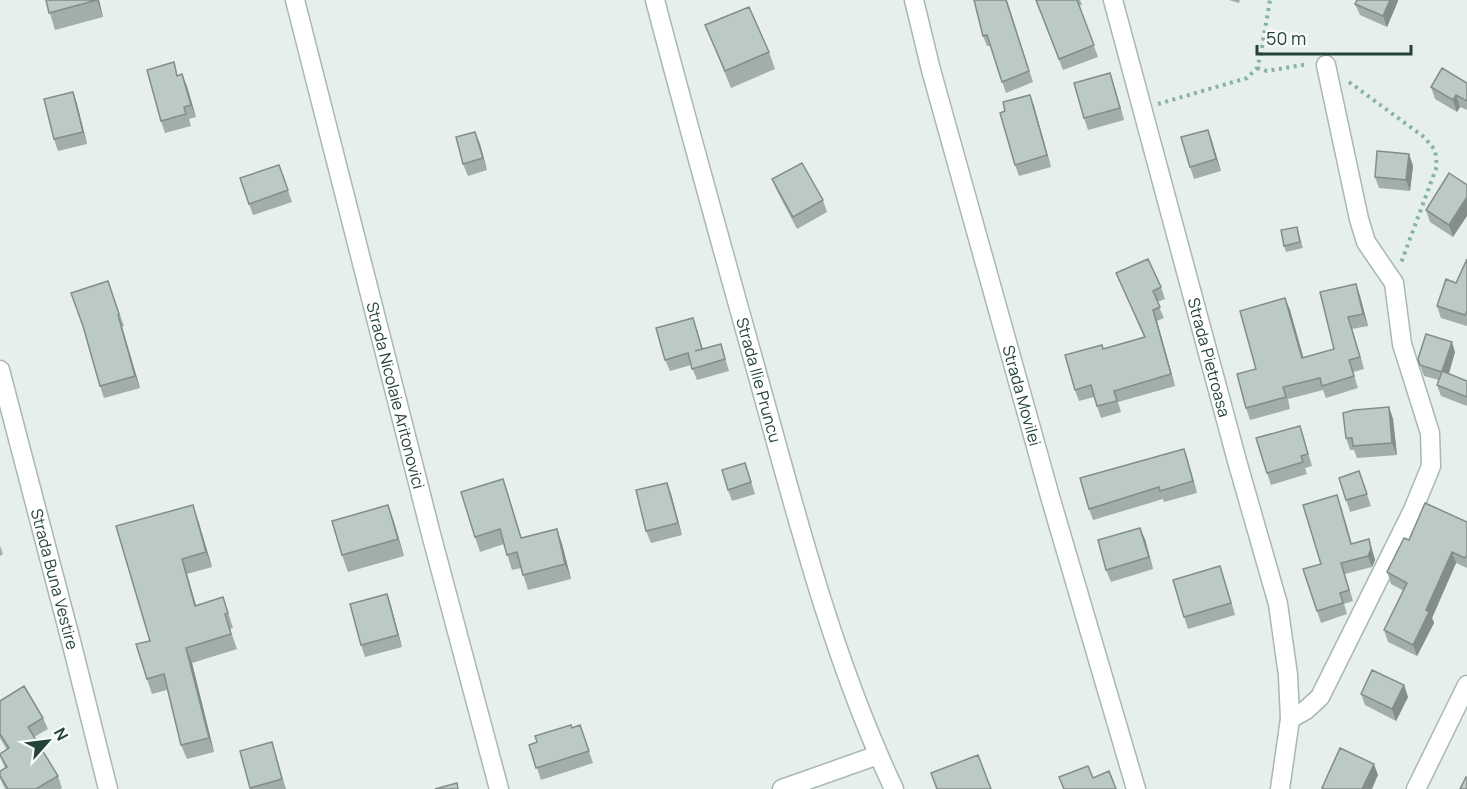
<svg xmlns="http://www.w3.org/2000/svg" width="1467" height="789" font-family="Manrope,sans-serif">
<rect width="100%" height="100%" fill="#e6efeb"/>
<g fill="none" stroke-linecap="round" stroke-linejoin="round">
<g stroke="#a8b8b2" stroke-width="21">
<g id="minor">
<path id="s1" d="M295,0L431,534L499,789"/>
<path id="s2" d="M655,0C690,134 728,268 765,402C801,533 836,666 894,789"/>
<path id="s3" d="M914,0L931,70L1051,500L1136,789"/>
<path id="s4" d="M1113,0L1237,461L1278,604L1288,675L1290,719L1280,789"/>
<path id="s5" d="M0,370L72,645L108,789"/>
<path d="M1290,719L1306,710L1320,697L1413,510L1431,466L1430,433L1402,344L1394,283L1366,242L1359,219L1326,65"/>
<path d="M782,789L878,755"/>
<path d="M1416,789L1467,685"/>
</g>
</g>
<path stroke="#86b3a5" stroke-width="4" stroke-dasharray="3 4.5" stroke-linecap="butt" d="M1257,68L1267,71L1308,64
M1349,82L1424,137L1435,150L1437,166L1401,263
M1158,104L1247,78L1257,68L1261,53L1270,0"/>
<use href="#minor" stroke="#fff" stroke-width="18"/>
</g>
<path fill="#a1aea9" d="M46,0H99L103,17L55,30Z
M1007,0L1033,82L1006,93L990,46H987L983,36Z
M1036,0H1080L1082,5L1079,6L1098,57L1063,70Z
M1229,0H1240L1239,3Z
M1398,1L1387,27L1360,15L1355,4Z
M705,25L769,52L775,69L731,88Z
M1110,73L1124,120L1088,130L1084,118Z
M182,74L196,117L189,119L191,126L165,133L161,121L178,75Z
M1467,83V110L1460,107L1457,112L1435,99L1431,87Z
M73,92L77,104L87,144L58,151L54,139Z
M1030,95L1034,106L1051,167L1019,176L1015,165L1005,111Z
M1208,130L1221,171L1194,179L1190,167Z
M480,144L487,170L468,176L463,164Z
M1409,154L1413,166L1410,191L1379,188L1375,177Z
M279,165L292,202L253,215L240,178Z
M1449,173L1453,237L1430,222L1426,210Z
M772,179L823,200L827,212L797,229L777,191Z
M1297,227L1303,248L1286,252L1284,246Z
M1467,259V326L1441,318L1437,306L1456,283Z
M1116,273L1161,287L1165,299L1157,302L1164,318L1157,321L1175,386L1118,402L1121,412L1101,418L1094,397L1079,401L1075,390L1103,349L1144,337Z
M108,281L124,326L122,327L140,388L104,398L100,386Z
M1356,284L1360,296L1368,326L1352,329L1364,369L1353,372L1358,388L1326,398L1323,390L1288,399L1290,409L1250,420L1246,408L1256,369L1285,298L1290,310L1303,358L1334,349Z
M697,330L703,349L721,344L729,371L697,380L691,365L670,371L665,360Z
M1455,352L1449,374L1467,381V406L1441,396L1437,385L1439,380L1424,376L1418,359Z
M1389,407L1393,419L1397,455L1357,458L1354,450H1350L1346,438Z
M1300,426L1312,466L1305,468L1307,474L1271,485L1267,473Z
M1188,461L1197,493L1164,502L1163,499L1093,520L1089,509Z
M1359,471L1371,506L1350,512L1339,478Z
M749,475L755,494L732,501L728,490Z
M667,483L671,494L682,535L651,543L646,531Z
M508,494L521,538L557,529L562,544L571,579L528,590L521,568L512,570L504,544L480,552L475,537Z
M388,505L394,522L404,556L348,572L342,555Z
M1341,506L1352,544L1369,539L1375,560L1372,567L1345,574L1353,601L1344,604L1347,614L1321,623L1303,569L1321,564Z
M198,520L212,567L187,574L196,605L228,612L233,628L230,629L237,649L192,663L214,752L187,759L181,745L167,690L152,694L147,679L150,641Z
M1467,522V568L1456,563L1432,618L1434,623L1417,656L1388,642L1384,630L1404,591L1391,584L1387,572L1409,540Z
M1145,539L1153,569L1111,582L1106,570Z
M0,546L3,554L0,556Z
M1220,566L1235,615L1188,629L1184,617Z
M387,594L391,606L402,647L365,657L361,645Z
M1404,685L1408,697L1396,721L1365,705L1361,694Z
M0,701L43,718L48,729L34,737L58,776L62,788L60,789H5L0,778V771L5,768L0,756L7,750L0,738Z
M580,725L593,763L541,780L529,745Z
M272,742L286,789H251L240,751Z"/>
<path fill="#838d89" d="M97,0H99L103,17Z
M1390,0H1398V1L1387,27L1383,16Z
M1110,73L1114,85L1124,120L1120,108Z
M182,74L187,86L196,117L191,105Z
M73,92L77,104L87,144L83,132Z
M1030,95L1034,106L1051,167L1047,155Z
M1456,95L1460,107L1457,112L1453,100Z
M1208,130L1212,141L1221,171L1216,159Z
M475,132L480,144L487,170L483,158Z
M1409,154L1413,166L1410,191L1406,180Z
M1467,197V216L1453,237L1449,225Z
M1356,284L1360,296L1368,326L1363,314Z
M1285,298L1290,310L1307,370L1302,358Z
M1153,310L1157,321L1175,386L1171,374Z
M118,315L122,327L140,388L135,376Z
M1348,317L1352,329L1364,369L1360,357Z
M1452,342L1455,352L1446,382L1442,371Z
M1389,407L1393,419L1397,455L1392,443Z
M1184,449L1188,461L1197,493L1193,481Z
M503,479L508,494L526,553L521,538Z
M667,483L671,494L682,535L678,523Z
M193,505L198,520L212,567L206,552Z
M388,505L394,522L404,556L398,539Z
M1140,528L1145,539L1153,569L1149,557Z
M557,529L562,544L571,579L565,564Z
M1369,539L1375,560L1372,567L1368,556Z
M1452,552L1456,563L1432,618L1434,623L1417,656L1413,645L1426,610Z
M182,559L187,574L200,620L195,606Z
M1220,566L1224,578L1235,615L1231,603Z
M387,594L391,606L402,647L398,635Z
M186,648L192,663L214,752L209,738Z
M1404,685L1408,697L1396,721L1392,709Z
M1374,764L1378,775L1372,789H1362Z"/>
<path fill="#bbcac4" stroke="#838d89" stroke-width="1.5" d="M46,0H97L49,13Z
M974,0H1006L1029,71L1002,82L987,35L983,36Z
M1036,0H1077L1094,45L1059,59Z
M1357,0H1390L1383,16L1355,4Z
M749,7L769,52L725,71L705,25Z
M174,62L177,76L182,74L191,105L184,107L186,114L161,121L147,70Z
M1442,68L1467,83V101L1456,95L1453,100L1431,87Z
M1110,73L1120,108L1084,118L1074,83Z
M73,92L83,132L54,139L44,99Z
M1030,95L1047,155L1015,165L1000,113L1005,111L1003,102Z
M1208,130L1216,159L1190,167L1181,137Z
M475,132L483,158L463,164L456,137Z
M1377,151L1409,154L1406,180L1375,177Z
M802,163L823,200L793,217L772,179Z
M279,165L288,190L249,204L240,178Z
M1449,173L1467,185V197L1449,225L1426,210Z
M1297,227L1300,242L1284,246L1281,230Z
M1148,259L1161,287L1153,291L1160,307L1153,310L1171,374L1114,391L1117,401L1097,406L1091,385L1075,390L1065,355L1102,345L1103,349L1145,337L1116,273Z
M1467,259V311L1465,315L1437,306L1446,279L1456,283Z
M108,281L119,314L118,315L135,376L100,386L83,326L71,293Z
M1356,284L1363,314L1348,317L1360,357L1349,360L1354,376L1322,386L1320,378L1283,387L1286,397L1246,408L1237,374L1256,369L1240,311L1285,298L1302,358L1334,349L1320,292Z
M693,318L702,349L695,351L721,344L725,359L692,369L688,353L665,360L656,328Z
M1426,334L1452,342L1442,371L1467,381V397L1437,385L1442,372L1420,365L1418,359Z
M1389,407L1392,443L1353,446L1352,438H1346L1343,413L1354,410Z
M1300,426L1308,454L1301,456L1303,462L1267,473L1256,438Z
M1184,449L1193,481L1160,491L1159,487L1089,509L1080,478Z
M745,463L751,482L728,490L722,470Z
M1359,471L1367,494L1346,500L1339,478Z
M503,479L521,538L557,529L565,564L523,575L517,552L507,555L500,529L475,537L461,492Z
M667,483L678,523L646,531L636,490Z
M1337,495L1351,544L1369,539L1371,549L1368,556L1341,563L1349,590L1340,593L1343,603L1317,611L1303,569L1321,564L1303,505Z
M1425,503L1467,522V555L1465,558L1452,552L1426,610L1429,612L1413,645L1384,630L1407,583L1387,572L1404,538L1409,540Z
M193,505L206,552L182,559L195,606L223,597L228,613L225,614L231,634L186,648L209,738L181,745L164,674L147,679L136,644L150,641L116,526Z
M388,505L398,539L342,555L332,521Z
M1140,528L1149,557L1106,570L1098,540Z
M1220,566L1231,603L1184,617L1173,580Z
M387,594L398,635L361,645L350,604Z
M1372,670L1404,685L1392,709L1361,694Z
M24,686L43,718L28,727L58,776L36,789H8L0,776V771L7,767L0,755V754L9,748L0,734V701Z
M571,725L572,728L580,725L589,751L536,768L529,745L537,742L535,736Z
M272,742L282,779L250,788L240,751Z
M1340,748L1374,764L1362,789H1324L1322,788Z
M978,755L991,789H937L931,773Z
M1088,766L1093,778L1109,771L1116,789H1064L1059,777Z
M1466,777L1467,778V789H1460Z
M457,783L458,789H435Z"/>
<g text-anchor="middle" stroke-width="5" stroke-linejoin="round" paint-order="stroke">
<g font-size="16" fill="#24423a" stroke="#f7fbf9">
<text dy="6" stroke="none"><textPath href="#s4" startOffset="370">Strada Pietroasa</textPath></text>
<text dy="6" stroke="none"><textPath href="#s2" startOffset="394">Strada Ilie Pruncu</textPath></text>
<text dy="6" stroke="none"><textPath href="#s1" startOffset="408">Strada Nicolaie Aritonovici</textPath></text>
<text dy="6" stroke="none"><textPath href="#s3" startOffset="410">Strada Movilei</textPath></text>
<text dy="6" stroke="none"><textPath href="#s5" startOffset="216">Strada Buna Vestire</textPath></text>
</g>
</g>
<g transform="translate(48 741) rotate(62)" stroke="#f7fbf9" stroke-width="4.5" paint-order="stroke">
<path d="M0-4.5L10 22L0 15L-10 22Z" fill="#24423a"/>
<text y="-9" font-size="16" font-weight="bold" text-anchor="middle" fill="#24423a">N</text>
</g>
<path d="M1257 45v9h154v-9" fill="none" stroke="#24423a" stroke-width="3"/>
<text x="1266" y="45" font-size="18" fill="#24423a" stroke="#f7fbf9" stroke-width="4.5" paint-order="stroke">50 m</text>
</svg>
